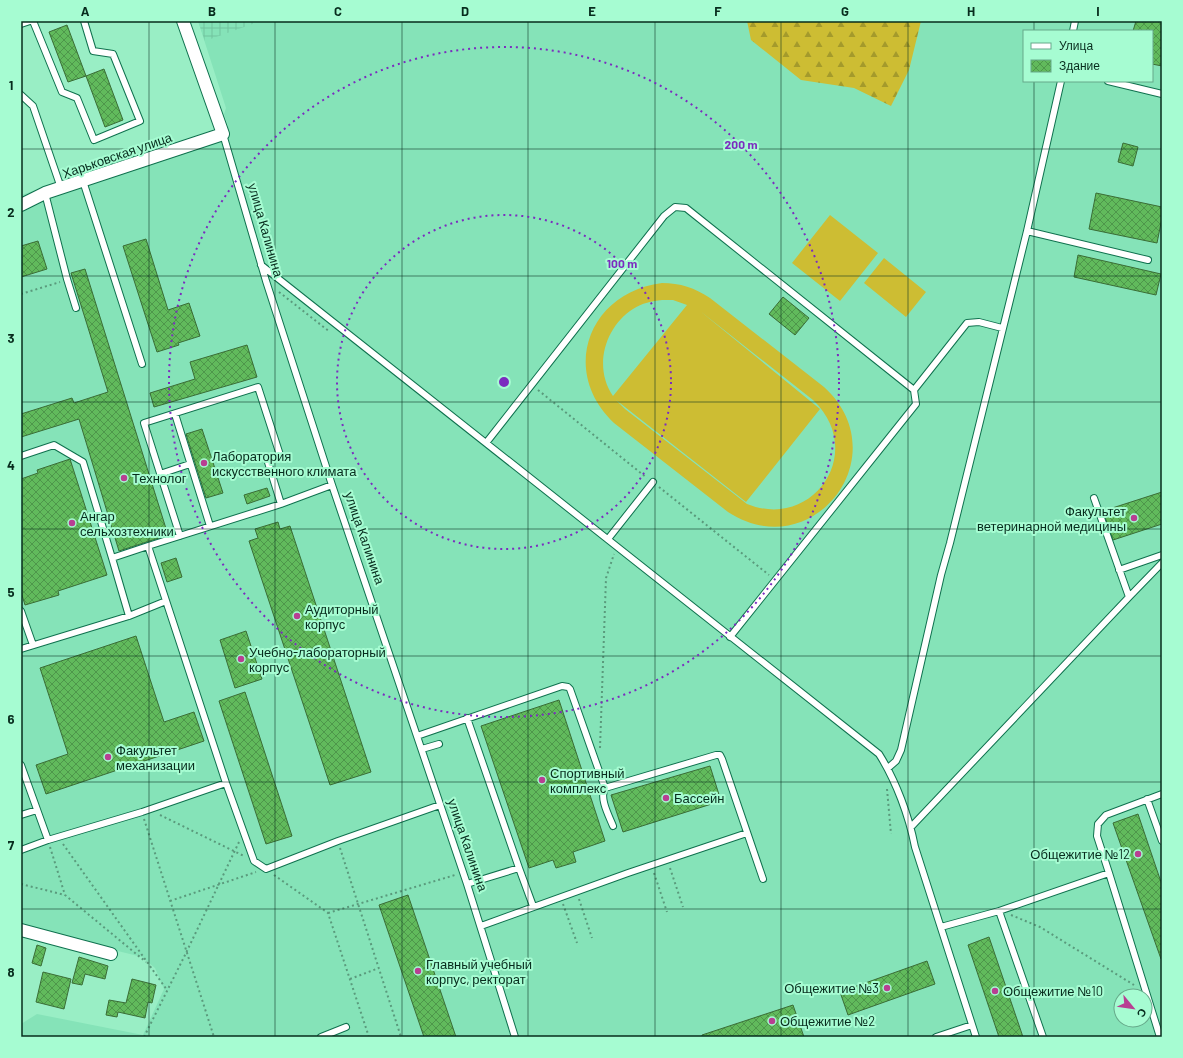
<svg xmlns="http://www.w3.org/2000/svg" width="1183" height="1058" font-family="Barlow,sans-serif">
<defs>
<pattern id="industrial-grid" width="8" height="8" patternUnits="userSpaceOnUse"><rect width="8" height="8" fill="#85e3b8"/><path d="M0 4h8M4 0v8" fill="none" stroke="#71c39e"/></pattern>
<pattern id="forest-firs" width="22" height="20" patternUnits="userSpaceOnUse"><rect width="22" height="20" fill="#cdbd33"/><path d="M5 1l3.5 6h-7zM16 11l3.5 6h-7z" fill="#a49a2b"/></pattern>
<pattern id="building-cross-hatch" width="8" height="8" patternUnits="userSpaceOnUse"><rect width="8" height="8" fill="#61ba5c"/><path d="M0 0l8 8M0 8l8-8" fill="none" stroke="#4e974b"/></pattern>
</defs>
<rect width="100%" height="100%" fill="#99eec5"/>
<path fill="#85e3b8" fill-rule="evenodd" d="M198,21H1162V1037H21V1024L37,1014L143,1035L164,989L155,968L142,957L21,927V195L228,126L224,114L226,108ZM1024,31H1152V81H1024ZM1121,996H1145V1020H1121Z"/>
<path fill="url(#industrial-grid)" d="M198,21H261L205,41Z"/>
<path fill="url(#forest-firs)" d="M747,21H921L909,70L891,106L854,88L801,80L751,40Z"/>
<path fill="#cdbd33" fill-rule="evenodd" d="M830,215L878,253L840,301L792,263Z
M884,258L926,292L906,317L864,283Z
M662,283C680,283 695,288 710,298L824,387C899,455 813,567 728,512L614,423C559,371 589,292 662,283ZM662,300H673L687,305L613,396C593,367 605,327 633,309C642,303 652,301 662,300ZM700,311L813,400C867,451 814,531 747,504L625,409L616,400L746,502L820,409Z"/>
<path fill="url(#building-cross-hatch)" stroke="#3a6d36" d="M1136,21H1162V66L1152,64V31H1133Z
M67,25L86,76L68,82L49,32Z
M104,69L123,120L105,127L86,76Z
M1123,143L1138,147L1133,166L1118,162Z
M1096,193L1162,207V218L1157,243L1089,229Z
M146,239L168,310L189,303L200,336L178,343L179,345L157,352L123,246Z
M38,241L47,269L21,277V246Z
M1078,255L1161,274L1156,295L1074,277Z
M85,269L168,535L119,551L79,419L21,437V414L72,398L74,403L108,392L71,273Z
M783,297L809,318L795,335L769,314Z
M247,345L257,377L154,407L150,393L195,379L190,362Z
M202,429L223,493L206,498L186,434Z
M70,459L107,575L58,591L59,595L25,605L21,592V479L38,473L37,470Z
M267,488L270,496L247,504L244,495Z
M1162,492V524L1113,540L1103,511Z
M278,522L280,529L290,526L371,772L330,785L249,541L258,538L255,529Z
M176,558L182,577L167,582L161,563Z
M246,631L262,679L235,688L220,640Z
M136,636L164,722L194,712L204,741L46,794L36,765L68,754L40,668Z
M245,692L292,836L266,844L219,701Z
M559,700L605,841L573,852L576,862L556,868L553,860L529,868L481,726Z
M710,766L721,801L623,832L611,795Z
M1138,814L1162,885V959H1161L1113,823Z
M408,895L456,1037H424L379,905Z
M989,937L1023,1037H999L968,945Z
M37,945L46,948L41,966L32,963Z
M79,957L108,966L105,979L85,974L82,985L72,983Z
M927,961L935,984L848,1015L840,992Z
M43,972L71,979L64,1009L36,1002Z
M132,979L156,985L152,1003L148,1002L145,1018L118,1012L117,1017L106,1015L109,1000L126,1003Z
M793,1005L804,1037H702V1035Z"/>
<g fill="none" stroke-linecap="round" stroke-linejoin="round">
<g stroke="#0f714e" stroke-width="8">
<path id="service" d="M33,21L62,92L77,98L94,140L140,121L113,54L93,51L84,21
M21,24L30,21
M1073,31L1075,21
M1108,81L1162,94
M21,95L33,106L61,188
M223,134L266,281L332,485L467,884L515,1037
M83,181L142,364
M45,193L67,279L76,308
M1027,231L1148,260
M261,265L879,754C896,781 909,816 915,847L976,1037
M914,390L967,323L979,322L1002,328
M175,414L210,526
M486,443L664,216L675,207L686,208L914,390L916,404L730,637
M21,456L54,445L83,462L112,558L148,546
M160,474L190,464
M332,485L281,504L148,546L226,783L254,861L266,869L338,841L440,805
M180,536L144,423L258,387L280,455L267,459L281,504
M608,539L653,482
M112,558L129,616
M1119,570L1162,555
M1129,597L1162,563
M21,611L33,645
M21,649L129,616L166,601
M467,718L519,868L533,906
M417,736L562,686L568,687L570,689L605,788L716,755H720L722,759L763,879
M422,749L439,744
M21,765L48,840L142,812L226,783
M888,768L896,761L901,750L941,575L950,543L1027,231L1061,81
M605,788C599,798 609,816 613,826
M1147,799L1162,841
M21,815L37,810
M911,827L1129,597L1094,498
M21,850L48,840
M1109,873L1097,836L1098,824L1106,815L1162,794
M467,884L519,868
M999,911L1043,1037
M481,926L628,873L747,833
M941,927L999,911L1109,873L1160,1037
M321,1037L346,1027
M936,1037L972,1025"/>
</g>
<g stroke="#0f714e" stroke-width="14">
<path id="minor" d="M21,205L45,193L223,134L183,21
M21,930L111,954"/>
</g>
<path stroke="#5a9a7c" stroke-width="2" stroke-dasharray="2 3" stroke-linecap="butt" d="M279,292L330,332
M21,294L60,282
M538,390L647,478
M659,487L769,575
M600,748L606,578L614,554
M887,789L891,834
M160,815L244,856
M144,819L214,1037
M63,844L167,990
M50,847L65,895L146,962
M340,848L401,1037
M670,868L683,907
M654,873L667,912
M274,875L328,913L369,1037
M21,884L65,895
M579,899L592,938
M170,901L256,872
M563,904L577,943
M328,913L455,875
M1011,915L1040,927L1134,985
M350,979L379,968
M144,1037L186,953L239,842"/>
<use href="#service" stroke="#fff" stroke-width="6"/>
<use href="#minor" stroke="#fff" stroke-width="12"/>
</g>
<path fill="none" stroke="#072c1d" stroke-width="1" stroke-opacity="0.55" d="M149,21V1037M275,21V1037M402,21V1037M528,21V1037M655,21V1037M781,21V1037M908,21V1037M1034,21V31M1034,81V1037M21,149H1162M21,276H1162M21,402H1162M21,529H1162M21,656H1162M21,782H1162M21,909H1162"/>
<g fill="none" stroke="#7b2cbf" stroke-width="2" stroke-dasharray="2 4">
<circle cx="504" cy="382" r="167"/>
<circle cx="504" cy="382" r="335"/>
</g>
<g fill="#b83f92" stroke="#a6fcd2" stroke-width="1.5">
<circle cx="204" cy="463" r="4"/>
<circle cx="124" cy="478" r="4"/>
<circle cx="1134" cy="518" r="4"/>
<circle cx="72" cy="523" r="4"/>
<circle cx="297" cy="616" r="4"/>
<circle cx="241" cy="659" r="4"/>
<circle cx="108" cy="757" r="4"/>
<circle cx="542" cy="780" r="4"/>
<circle cx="666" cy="798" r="4"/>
<circle cx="1138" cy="854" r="4"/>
<circle cx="418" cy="971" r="4"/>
<circle cx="887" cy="988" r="4"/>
<circle cx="995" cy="991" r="4"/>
<circle cx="772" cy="1021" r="4"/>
</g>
<g text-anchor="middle" stroke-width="4" stroke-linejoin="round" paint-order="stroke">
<g font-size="13" fill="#072c1d" stroke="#a6fcd2">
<text transform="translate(117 155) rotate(-19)" y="5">Харьковская улица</text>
<text transform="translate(266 230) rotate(74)" y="5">улица Калинина</text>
<text transform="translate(365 538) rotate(71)" y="5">улица Калинина</text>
<text transform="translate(468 845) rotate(71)" y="5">улица Калинина</text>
</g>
<g font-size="13" fill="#072c1d" stroke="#a6fcd2" text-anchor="start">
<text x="212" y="461">Лаборатория<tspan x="212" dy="15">искусственного климата</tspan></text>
<text x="132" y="483">Технолог</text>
<text x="1126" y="516" text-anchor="end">Факультет<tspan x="1126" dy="15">ветеринарной медицины</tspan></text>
<text x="80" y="521">Ангар<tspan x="80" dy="15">сельхозтехники</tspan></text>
<text x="305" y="614">Аудиторный<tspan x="305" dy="15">корпус</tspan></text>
<text x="249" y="657">Учебно-лабораторный<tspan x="249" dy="15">корпус</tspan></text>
<text x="116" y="755">Факультет<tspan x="116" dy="15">механизации</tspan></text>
<text x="550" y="778">Спортивный<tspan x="550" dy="15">комплекс</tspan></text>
<text x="674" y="803">Бассейн</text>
<text x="1130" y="859" text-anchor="end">Общежитие №12</text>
<text x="426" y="969">Главный учебный<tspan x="426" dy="15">корпус, ректорат</tspan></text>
<text x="879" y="993" text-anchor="end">Общежитие №3</text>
<text x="1003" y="996">Общежитие №10</text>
<text x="780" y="1026">Общежитие №2</text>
</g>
</g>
<circle cx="504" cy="382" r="6" fill="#7b2cbf" stroke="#a6fcd2" stroke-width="2"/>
<g font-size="12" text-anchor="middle" font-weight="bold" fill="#7b2cbf" stroke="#a6fcd2" stroke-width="4" stroke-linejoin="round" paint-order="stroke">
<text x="741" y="149">200 m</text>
<text x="622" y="268">100 m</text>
</g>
<rect width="1183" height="1058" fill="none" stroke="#a6fcd2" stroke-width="44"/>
<rect x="1023" y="30" width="130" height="52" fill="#a6fcd2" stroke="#66a98a"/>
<rect x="1031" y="43" width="20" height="6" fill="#ffffff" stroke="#66a98a"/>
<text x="1059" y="50" font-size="12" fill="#072c1d">Улица</text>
<rect x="1031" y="60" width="20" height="12" fill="url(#building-cross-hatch)" stroke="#66a98a"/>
<text x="1059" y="70" font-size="12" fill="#072c1d">Здание</text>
<g transform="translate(1133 1008) rotate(119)"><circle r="19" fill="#a6fcd2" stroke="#66a98a"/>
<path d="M0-3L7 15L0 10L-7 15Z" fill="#b83f92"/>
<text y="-6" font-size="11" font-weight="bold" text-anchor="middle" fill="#072c1d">С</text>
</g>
<rect x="22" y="22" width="1139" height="1014" fill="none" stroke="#072c1d" stroke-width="1.5"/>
<g font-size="13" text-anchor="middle" font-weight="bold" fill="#072c1d">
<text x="85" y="16">A</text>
<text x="212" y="16">B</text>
<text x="338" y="16">C</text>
<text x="465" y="16">D</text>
<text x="592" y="16">E</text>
<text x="718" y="16">F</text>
<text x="845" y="16">G</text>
<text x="971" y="16">H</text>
<text x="1098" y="16">I</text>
<text x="11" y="90">1</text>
<text x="11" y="217">2</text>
<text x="11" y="343">3</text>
<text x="11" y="470">4</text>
<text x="11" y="597">5</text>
<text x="11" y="724">6</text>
<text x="11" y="850">7</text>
<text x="11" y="977">8</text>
</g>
</svg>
